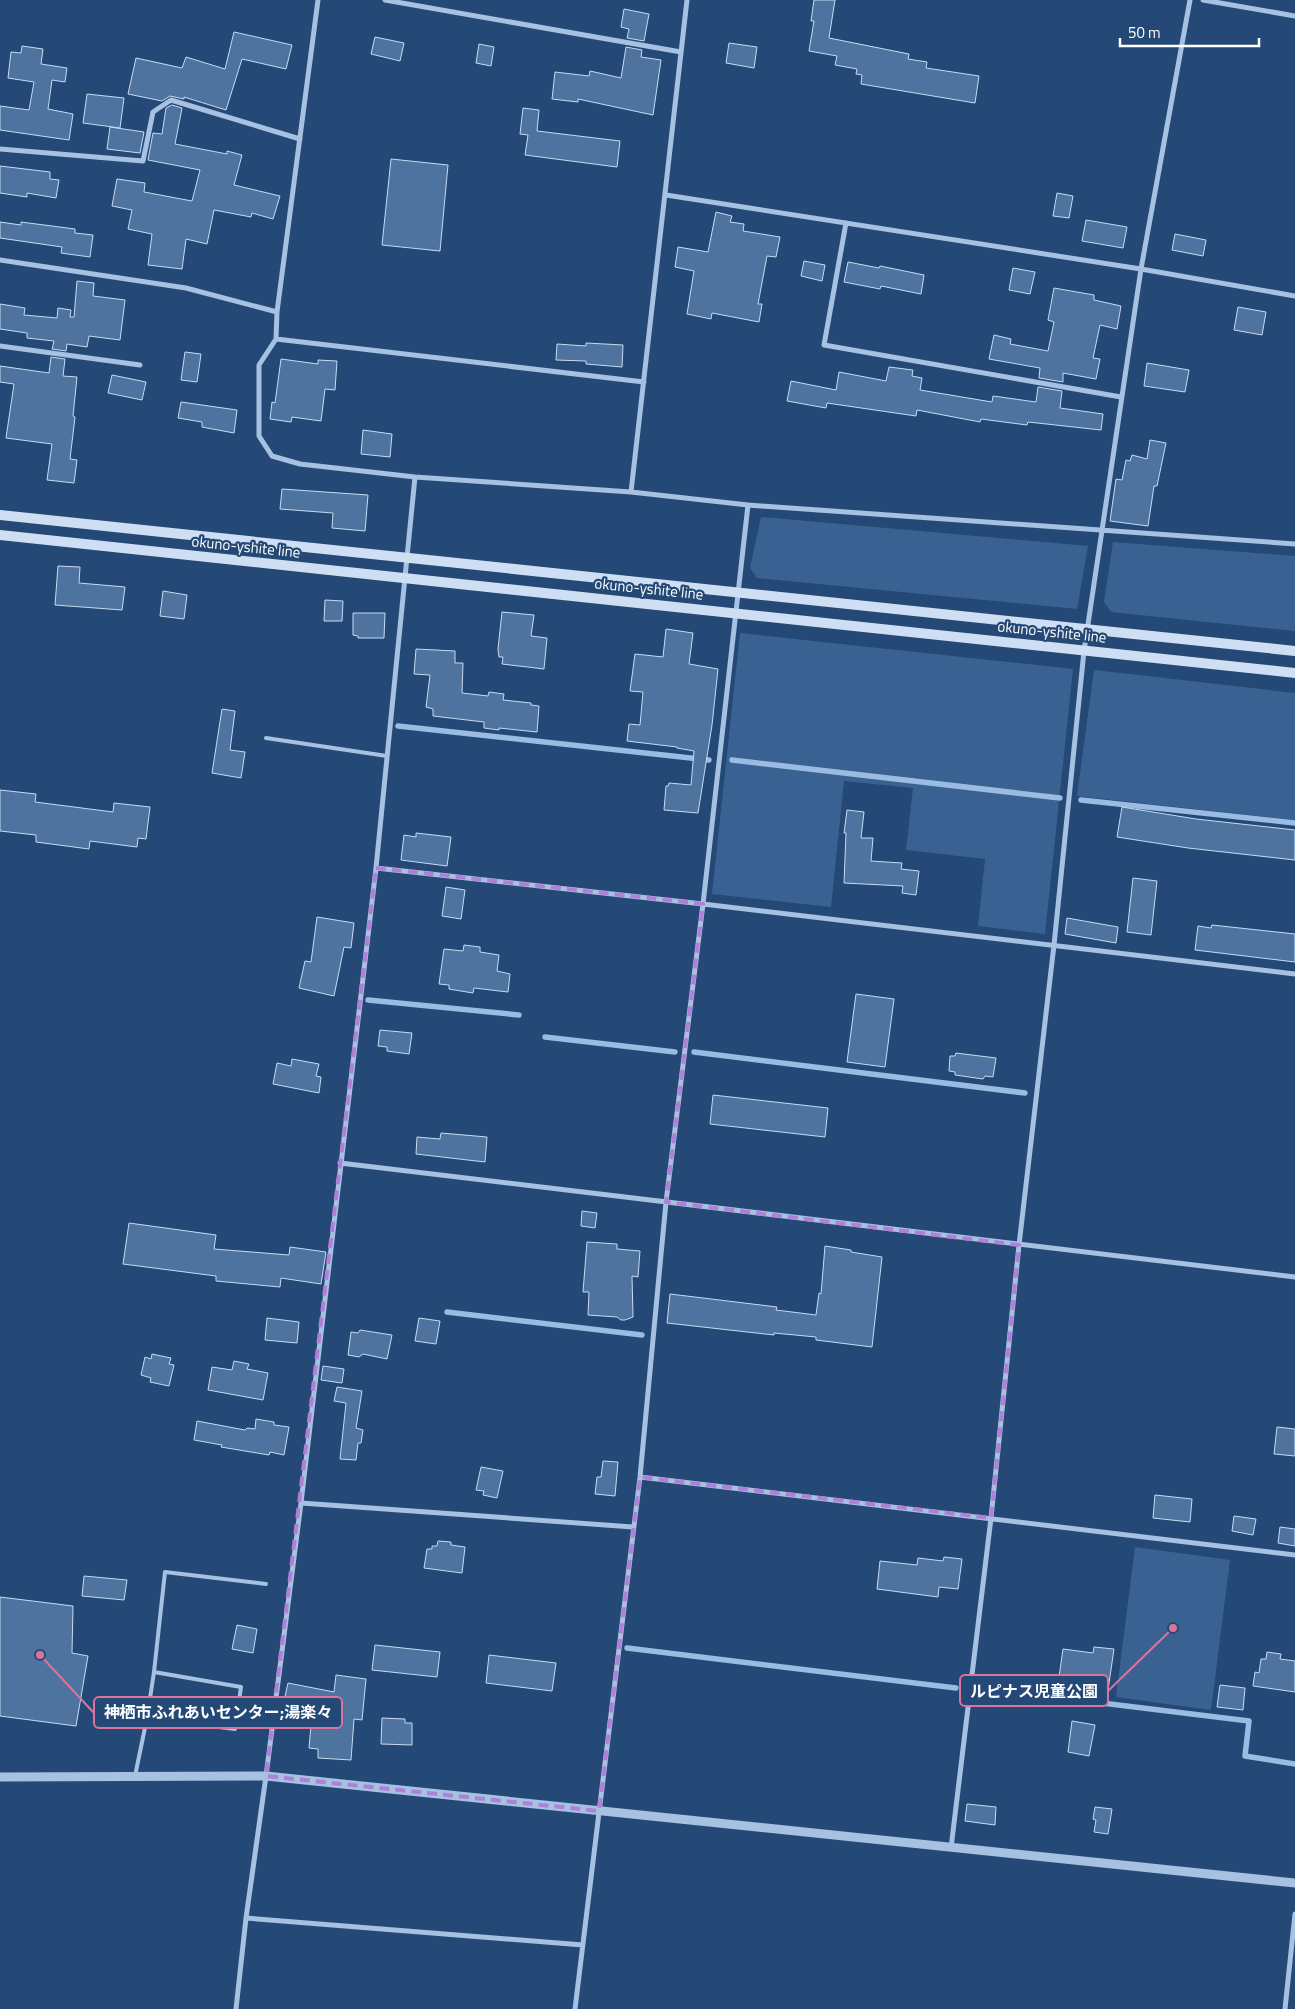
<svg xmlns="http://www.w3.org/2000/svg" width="1295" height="2009" font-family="'Titillium Web','Noto Sans JP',sans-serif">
<rect width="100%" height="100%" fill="#254976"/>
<path fill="#396293" d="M761,517L1088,546L1077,609L757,578L750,568Z
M1113,542L1295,556V631L1111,612L1104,602Z
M740,633L1073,669L1045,934L978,926L985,859L906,850L913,788L844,781L831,907L712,894Z
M1094,670L1295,693V820L1077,796Z
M1135,1547L1230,1560L1211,1710L1116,1697Z"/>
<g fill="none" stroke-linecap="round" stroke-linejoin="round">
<path stroke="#9abce3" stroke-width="5.5" d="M398,726L709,760
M732,760L1060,798
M1081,800L1295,823
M368,1000L519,1015
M545,1037L675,1052
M694,1052L1025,1093
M447,1312L642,1335
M627,1648L956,1688
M980,1688L1249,1721L1245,1756L1295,1764"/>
</g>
<path fill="#4e739f" stroke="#c8dbf2" d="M814,0H835L829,38L909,54L908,59L927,62L926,68L979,76L975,103L861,84L862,75L856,74L857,69L835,65L837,56L809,51L814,21H811Z
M624,9L649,14L644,41L627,38L629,29L621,27Z
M234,32L292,45L286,69L242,59L226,110L184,97V99L170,96L162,101L128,94L136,58L182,68L186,57L225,69Z
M375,37L404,43L400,61L371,54Z
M729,43L757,47L754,68L726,63Z
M479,44L494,47L491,66L476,63Z
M22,46L43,49L41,64L67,68L65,82L52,80L48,109L73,114L69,140L0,130V106L29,110L34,82L8,78L11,52L21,53Z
M626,47L642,50L641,57L661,60L653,115L578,99V102L552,99L555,72L589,76L590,71L621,78Z
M87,94L124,98L120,128L83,123Z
M172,105L182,108L175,144L227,154V151L242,155L234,185L280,196L273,219L252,213L251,217L214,210L207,244L186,239L182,269L148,265L152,234L128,229L132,210L112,206L117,179L145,183L144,192L192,201L200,170L148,160L153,133L162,134L166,108Z
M523,108L539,110L537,131L620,141L617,167L525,155L528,135L520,134Z
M110,127L144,132L140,153L107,149Z
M391,159L448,165L440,251L382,245Z
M0,166L50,172V179L59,180L56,198L27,193V197L0,193Z
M1057,193L1073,196L1069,218L1053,216Z
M716,212L732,216L730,222L744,224L743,231L780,237L776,257L767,256L758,304H762L759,322L712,313L711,319L687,314L694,271L675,267L678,247L708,252Z
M1086,220L1127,227L1123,248L1082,241Z
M0,222L21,225V222L75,229V233L93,235L90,257L61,253L62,247L0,238Z
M1175,234L1206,240L1203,256L1172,250Z
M804,261L825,265L822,281L801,276Z
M848,262L879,268L880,266L924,275L921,294L881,286L880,289L844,282Z
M1013,268L1035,272L1030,294L1009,290Z
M77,281L94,283L93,296L125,300L120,340L89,336L87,347L67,344L66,351L52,349L54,341L27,338V333L0,329V304L25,308L24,315L57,318L58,308L71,310L70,317H74Z
M1054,288L1094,295V300L1121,306L1117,329L1100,325L1093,358L1100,359L1096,379L1063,373V382L1039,378L1040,368L989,359L994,335L1011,339L1010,344L1048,351L1054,322L1048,320Z
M1238,307L1266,312L1262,335L1234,330Z
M586,343L623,345L622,367L586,364V361L556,360L557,344L586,346Z
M185,352L201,354L197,382L181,380Z
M51,357L65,359L63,376L77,377L73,416L75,417L70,459L77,460L74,483L47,480L52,444L6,438L14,384L0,382V366L49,373Z
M281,359L318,364V360L337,361L335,390L325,389L321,421L292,417L291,422L270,419L272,402L275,403Z
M1147,363L1189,370L1185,392L1144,386Z
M889,367L913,370L912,376L922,378L920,390L992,402L993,396L1036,402L1038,387L1062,391L1060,408L1103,414L1101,430L1028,422L1027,425L981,419L980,422L917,410L916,416L827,403L826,408L787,401L791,381L836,390L839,372L886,381Z
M112,375L146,382L142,400L108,393Z
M181,402L237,410L234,433L202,427V422L178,418Z
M363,430L392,434L390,457L361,454Z
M1150,440L1166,443L1157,486H1154L1148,526L1110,521L1116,479L1122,480L1126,460L1130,461L1132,455L1147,459Z
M282,489L368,495L365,531L332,528L333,513L280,509Z
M58,566L80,567L79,583L125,587L122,610L55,605Z
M163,591L187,595L184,619L160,616Z
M325,600L343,601L342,621H324Z
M502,612L534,615L531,636L547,638L544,669L502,664L503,657H499L498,649Z
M353,613H385L384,638H358V636L353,635Z
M666,629L693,633L689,664L718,669L712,725L698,813L664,810L666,786H668L669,783L691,785L694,751L677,748V747L627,741L629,724L640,725L643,692L630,691L635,654L663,657Z
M416,649L455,651V663H463L462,693L488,696L489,692L504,694L503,700L531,703V705L539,706L537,732L499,728V730L484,728V722L433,716V709L426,707L430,675L414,674Z
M222,709L235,711L230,750L245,752L241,778L212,773Z
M0,790L36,794L35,802L113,812L114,803L150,807L146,839L138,838L137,847L90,841L89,849L36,842V835L0,831Z
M1122,807L1196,819L1295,830V860L1188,848L1117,837Z
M847,810L864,812L861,838H873L871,861L902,863L901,869L919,871L916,895L902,893L903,886L844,883L846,833H844Z
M416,833L451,837L447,866L401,860L404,835L416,837Z
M1133,878L1157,881L1151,935L1127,932Z
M446,887L465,890L461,919L442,916Z
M317,917L354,923L351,948L344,947L334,996L299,988L305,961L311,962Z
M1067,918L1118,927L1116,943L1065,934Z
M1212,925L1295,934V962L1195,950L1198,926L1211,928Z
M464,945L480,947V952L499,955L497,971L510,974L508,992L474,988L473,993L449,989V985L439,984L444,949L463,951Z
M856,994L894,999L885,1067L847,1062Z
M380,1030L412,1033L409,1054L387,1051V1047L378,1046Z
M956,1053L996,1058L993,1077L985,1076L983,1079L955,1075V1072L949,1071L950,1056H955Z
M292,1059L319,1064L316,1076L321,1077L319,1093L273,1084L277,1063L291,1066Z
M713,1095L828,1108L825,1137L710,1124Z
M441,1133L487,1137L485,1162L416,1154L417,1137L440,1139Z
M582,1211L597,1213L595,1228L581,1226Z
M129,1223L216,1235L214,1249L289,1255L290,1247L326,1252L321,1284L281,1278L280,1287L216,1281V1276L123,1264Z
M587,1242L617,1244V1249L640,1251L638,1277L632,1276L633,1317L625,1320H621L617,1317L588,1315L589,1292H583Z
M825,1246L851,1250V1252L882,1257L872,1347L816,1340V1337L774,1333V1335L667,1323L670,1294L777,1307L776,1310L816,1315L819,1293L821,1294Z
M267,1318L299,1322L297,1343L265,1340Z
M419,1318L440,1321L436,1344L415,1341Z
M360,1330L392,1335L387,1359L363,1354L359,1357L348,1355L351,1332L358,1333Z
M152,1354L171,1358L169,1364L174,1365L169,1386L150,1382L151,1378L141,1375L145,1357L151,1359Z
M234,1361L249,1364L247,1369L268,1373L263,1400L208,1390L212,1367L232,1370Z
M323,1366L344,1369L342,1383L321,1380Z
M337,1387L362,1391L356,1428L363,1430L361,1443H358L356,1460L340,1459L346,1403L334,1401Z
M256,1419L274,1422V1425L289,1427L284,1455L270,1452L269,1455L221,1447L222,1445L194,1440L197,1421L245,1430L247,1428L255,1429Z
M1277,1427L1295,1429V1456L1274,1454Z
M603,1461L618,1462L615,1496L595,1494L597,1477H601Z
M481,1467L503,1471L497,1498L483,1495L484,1491L476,1490Z
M1155,1495L1192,1499L1190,1522L1153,1518Z
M1234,1516L1256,1519L1253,1535L1232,1531Z
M1280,1527L1295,1529V1546L1278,1543Z
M438,1541L451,1542V1545L465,1547L462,1573L424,1568L427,1549H432V1546H437Z
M944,1557L962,1559L958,1589L939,1587L938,1597L877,1589L880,1561L917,1565L918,1558L943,1561Z
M84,1576L127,1580L124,1600L82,1596Z
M0,1597L73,1606L72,1653L88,1656L76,1726L0,1716Z
M237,1625L257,1629L253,1653L232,1649Z
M375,1645L440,1652L437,1677L372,1670Z
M1094,1647L1114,1649L1108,1690L1088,1687L1087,1695L1057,1691L1063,1649L1093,1653Z
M1267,1652L1281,1654L1280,1659L1295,1661V1692L1253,1686L1255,1672L1259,1673L1261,1659H1266Z
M489,1655L556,1663L552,1691L486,1683Z
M336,1675L366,1679L362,1720L354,1719L351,1760L318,1758V1749L309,1748L312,1714L297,1711L299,1704L284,1701L288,1683L334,1692Z
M1220,1685L1245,1688L1243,1710L1217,1707Z
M382,1718L405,1719V1723H412V1745L381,1744Z
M1072,1721L1095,1725L1089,1756L1068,1752Z
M967,1804L996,1807L995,1825L965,1821Z
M1095,1807L1112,1809L1108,1834L1094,1832L1096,1820L1093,1819Z"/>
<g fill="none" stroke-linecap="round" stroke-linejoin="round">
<path stroke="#a6c1e2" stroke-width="4" d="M266,738L387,756
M147,1718L154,1672
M135,1776L147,1718L235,1729L241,1687L154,1672L165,1572L266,1584"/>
<path stroke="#a6c1e2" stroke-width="5" d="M318,0L277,312L276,339L259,365V436L272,456L300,464L415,477L631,492L748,505L1295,544
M385,0L681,52
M1203,0L1295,16
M0,149L143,161L153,112L171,100L300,139
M666,195L1141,269L1295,296
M846,223L824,345L1121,397
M0,260L186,288L277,312
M276,339L644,382
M0,346L140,365
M631,492L687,0
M376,868L703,904L1295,974
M340,1163L1295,1277
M640,1477L1295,1555
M301,1503L633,1527
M951,1848L991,1518L1019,1245L1054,945L1084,651L1141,269L1190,0
M246,1918L583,1945
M236,2009L246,1918L266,1776L301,1503L376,868L415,477
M575,2009L640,1477L666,1202L703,904L748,505
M1285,2009L1295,1914"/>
<path stroke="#a6c1e2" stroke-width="9" d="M0,1777L266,1776L1295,1883"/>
<path stroke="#cedef3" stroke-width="10" d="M0,515L1295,651
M0,535L1295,673"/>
</g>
<path fill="none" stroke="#b080d9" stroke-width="4" stroke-dasharray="10 6" stroke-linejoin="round" d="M376,868L703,904L666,1202L1019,1245L991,1518L640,1477L599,1811L266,1776Z"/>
<g text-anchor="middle" stroke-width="4.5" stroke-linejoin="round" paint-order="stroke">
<g font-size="15" fill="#fff" stroke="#254976">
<text transform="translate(246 547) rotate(6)" y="5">okuno-yshite line</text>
<text transform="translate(649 589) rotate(6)" y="5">okuno-yshite line</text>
<text transform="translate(1052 632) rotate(6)" y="5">okuno-yshite line</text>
</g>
</g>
<path fill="none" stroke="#da749d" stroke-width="2" d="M1173 1628L1108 1691M40 1655L94 1713"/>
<g fill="#da749d" stroke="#254976" stroke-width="2">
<circle cx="1173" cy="1628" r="5"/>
<circle cx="40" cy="1655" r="5"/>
</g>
<g fill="#254976" stroke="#da749d" stroke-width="2">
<rect x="960" y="1675" width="148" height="31" rx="5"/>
<rect x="94" y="1697" width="248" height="31" rx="5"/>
</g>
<g font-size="16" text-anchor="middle" font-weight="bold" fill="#fff">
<text x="1034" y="1697">ルピナス児童公園</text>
<text x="218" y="1718">神栖市ふれあいセンター;湯楽々</text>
</g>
<path d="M1120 38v8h139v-8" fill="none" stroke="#ffffff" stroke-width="2.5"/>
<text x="1128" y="38" font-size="15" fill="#ffffff" stroke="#254976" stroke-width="4" paint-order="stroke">50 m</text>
</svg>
